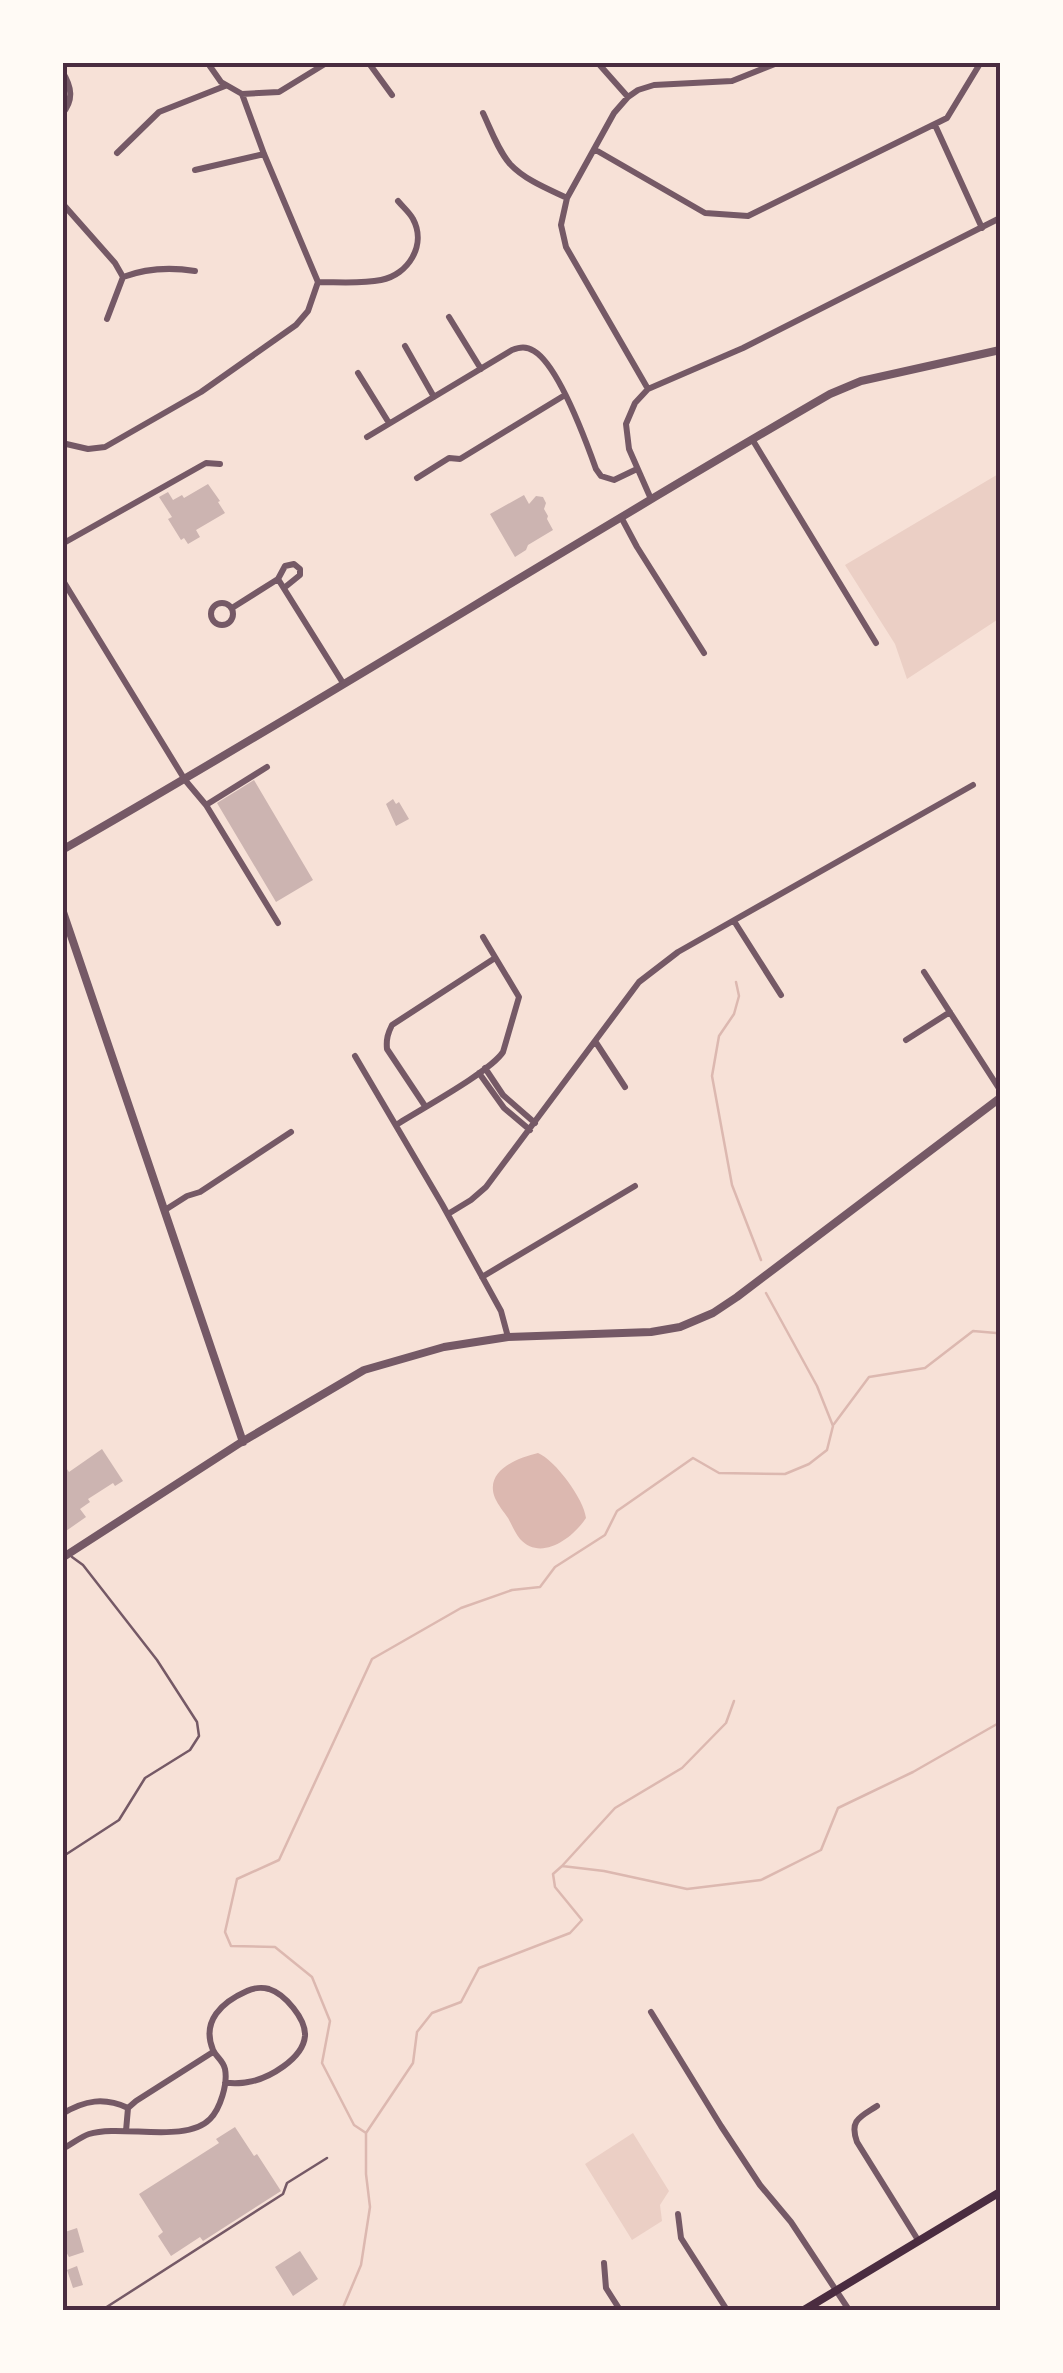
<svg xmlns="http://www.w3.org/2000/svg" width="1063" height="2373" font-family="'PT Sans',sans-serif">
<rect width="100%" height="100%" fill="#f7e1d7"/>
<path fill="#ebcfc5" d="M1000,473V618L907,679L895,644L845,565Z
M633,2133L669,2191L660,2205L662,2221L632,2240L585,2164Z"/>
<path fill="#dcb8b0" d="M538,1453C555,1460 584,1499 586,1518C573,1538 541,1562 520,1539C515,1533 512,1525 508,1518C504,1512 498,1505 495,1498C484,1471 517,1458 538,1453Z"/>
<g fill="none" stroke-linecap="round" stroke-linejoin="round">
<path stroke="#dcb8b0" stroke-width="2.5" d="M736,982L739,996L734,1014L719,1036L712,1076L732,1185L761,1260
M834,1424L869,1377L925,1368L973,1331L996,1333L1000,1331
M562,1866L615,1808L682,1768L726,1723L734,1701
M366,2133L354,2125L322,2063L330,2021L312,1977L275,1947L231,1946L225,1932L237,1879L279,1860L372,1659L461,1608L512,1590L540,1587L555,1567L605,1535L617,1511L693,1458L719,1473L785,1474L809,1464L827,1450L833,1426L817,1386L766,1293
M342,2310L361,2265L370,2207L366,2174V2133L413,2063L417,2032L432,2013L461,2002L479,1968L570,1933L582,1920L555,1887L553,1874L562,1866L604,1871L687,1889L761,1880L821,1850L838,1808L913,1772L997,1724L1000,1717"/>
</g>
<path fill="#ccb4b1" d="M208,484L220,501L218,502L225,513L196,530L200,537L188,544L184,538L181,540L168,519L172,517L159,497L168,492L173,500L182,495L184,498Z
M524,495L529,504L536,496L543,497L546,503L544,509L548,516L547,519L553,530L528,545L526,550L515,557L490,514Z
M254,780L313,880L276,902L217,803Z
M393,799L396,804L399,802L409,819L396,826L386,804Z
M102,1449L123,1481L115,1486L113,1483L88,1499L90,1502L80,1509L86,1517L66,1531L62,1527V1462L69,1472Z
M235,2127L254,2156L257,2154L281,2191L203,2241L200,2237L171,2256L158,2236L163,2232L139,2194L219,2143L216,2139Z
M77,2228L84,2252L69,2257L62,2245V2233Z
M300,2251L318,2279L293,2296L275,2267Z
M77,2266L83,2285L73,2288L67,2270Z"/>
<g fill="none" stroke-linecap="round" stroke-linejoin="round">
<path stroke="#755966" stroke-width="2.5" d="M62,1857L119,1820L145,1778L190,1750L199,1736L197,1722L157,1660L83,1565L72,1557
M102,2310L283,2194L287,2183L327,2158"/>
<path stroke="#755966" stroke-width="6" d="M207,62L221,82L242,94L264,154L318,282
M368,62L392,95
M597,62L628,97
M62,71C72,87 74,100 62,114
M242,94L279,92L328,62
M483,113C491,130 498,150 510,164C525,180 548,189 567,198
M935,125L982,228
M594,149L705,213L748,216L947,118L981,62
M117,153L159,112L225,86
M195,170L264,154
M62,203L115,263L123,277L107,319
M123,277C147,268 170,267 195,271
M449,317L481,369
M405,346L434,397
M358,373L389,423
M648,389L566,247L561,225L567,198L614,113L628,97L638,90L654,85L732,81L780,62
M367,437L512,350C520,347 526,346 534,351C559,366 586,441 596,469L601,476L614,480L637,469
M752,439L876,643
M62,443L88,449L105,447L201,392L296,325L308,311L318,282C338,282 361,284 381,280C408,275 427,245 413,219C410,213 403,207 398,201
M417,478L449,458L460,459L565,395
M651,499L629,449L626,424L635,403L648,389L743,348L1000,218
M621,517L637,547L704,653
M62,544L206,463L220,464
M62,579L185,780L206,805L278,923
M278,579L343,683
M211 614a11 11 0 1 1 22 0a11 11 0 1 1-22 0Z
M232,608L278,579L285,566L294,564L300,569V575L284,588
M206,805L267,767
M734,921L781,995
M924,972L1000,1090
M906,1040L950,1012
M595,1041L625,1087
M355,1056L442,1204L501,1311L508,1337
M485,1068L503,1095L535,1123
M479,1073L504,1108L530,1130
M425,1106L387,1049C386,1039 388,1033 392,1025L495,958
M396,1125C419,1110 490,1072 503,1052L519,997L483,937
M165,1210L187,1196L200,1192L291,1132
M448,1214L471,1200L486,1187L639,982L678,952L973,785
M482,1277L635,1186
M651,2012L721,2126L760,2185L791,2222L849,2310
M877,2106C860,2117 849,2120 857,2142L918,2240
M62,2114C85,2100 104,2097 128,2108
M126,2131L128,2108L136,2101L213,2052
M62,2149C71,2145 80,2137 89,2134C121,2124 186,2144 210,2119C220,2109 228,2084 225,2069C223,2060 216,2057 213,2050C201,2021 222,2002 247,1991C253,1988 262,1987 269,1989C285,1994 306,2019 305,2036C303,2059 268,2079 248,2082C240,2084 232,2083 225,2083
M678,2214L681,2238L727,2310
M604,2263L606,2288L620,2310"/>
<path stroke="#755966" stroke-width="8" d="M62,850C321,702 572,543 830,394L861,381L1000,350
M62,909L243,1442
M62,1558L240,1443L364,1370L444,1347L508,1337L651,1332L680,1327L713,1313L737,1297L1000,1098"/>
<path stroke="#4a2c40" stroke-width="8" d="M804,2310L1000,2192"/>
</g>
<rect width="1063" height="2373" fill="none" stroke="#fffaf5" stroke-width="130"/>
<rect x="65" y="65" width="933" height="2243" fill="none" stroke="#4a2c40" stroke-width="4"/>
</svg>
